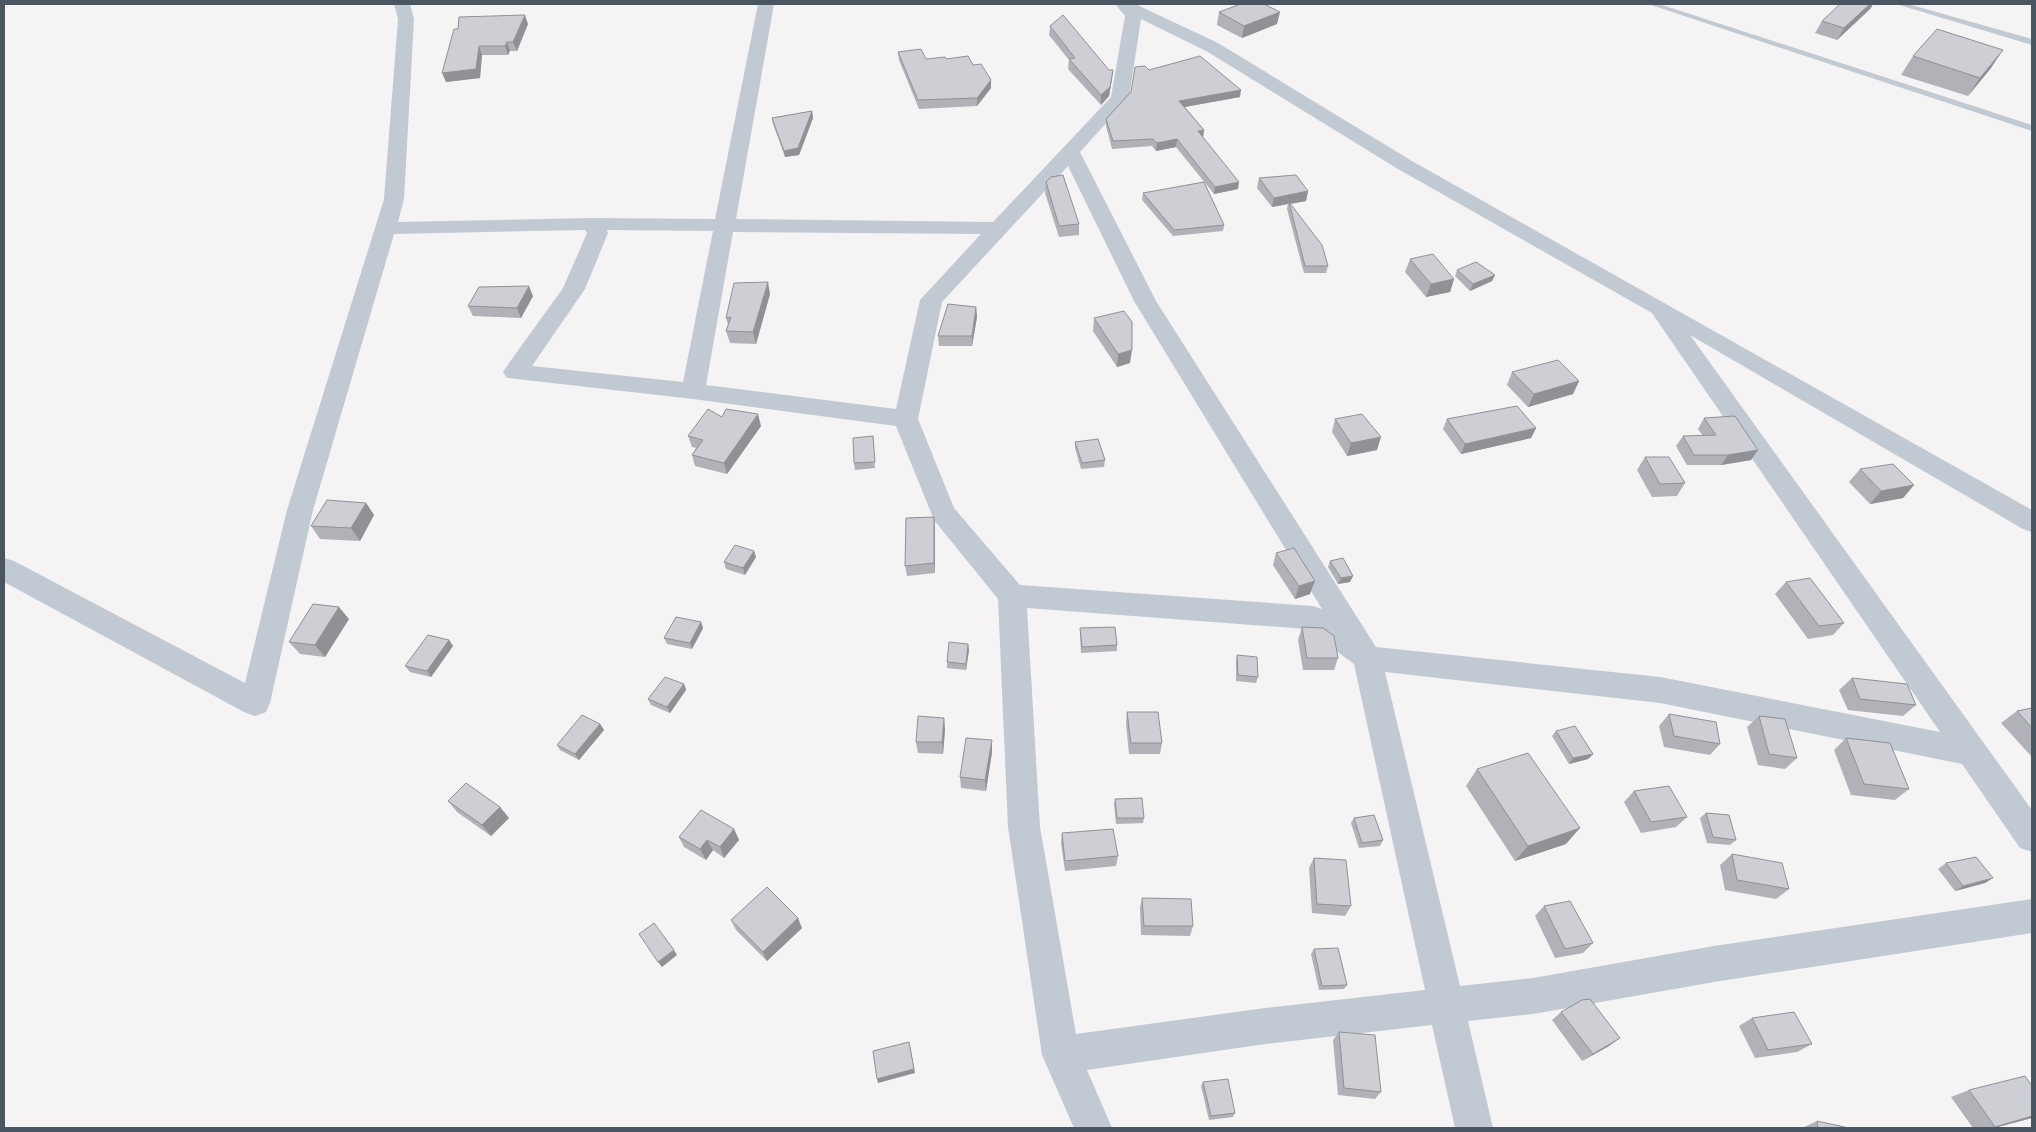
<svg xmlns="http://www.w3.org/2000/svg" width="2036" height="1132" font-family="Mulish,sans-serif">
<rect width="100%" height="100%" fill="#f5f3f3"/>
<g fill="none" stroke-linecap="round" stroke-linejoin="round">
<path fill="#c1cad2" fill-rule="evenodd" d="M1648,4H1659L2032,125V131Z
M1896,4H1908L2032,39V45Z"/>
<path fill="#c1cad2" fill-rule="evenodd" d="M394,4H410L414,19L404,199L398,222L591,218L715,219L758,4H774L736,219L993,222L1111,97L1125,16L1115,4H1135L1218,43L1412,161L2032,510V532L2023,529L1690,335L2032,810V852L2020,848L1962,764L1660,703L1385,672L1460,986L1533,978L1714,946L2032,899V933L1714,982L1533,1014L1468,1021L1493,1128H1455L1432,1025L1265,1044L1087,1070L1112,1128H1074L1042,1055L1008,827L998,599L934,520L896,426L693,399L507,378L503,372L507,366L563,288L587,233L585,230L394,234L313,510L270,703L266,712L255,716L244,712L4,582V558L14,561L245,683L287,510L384,199L398,19ZM1141,19L1206,51L1398,169L1652,313L1940,732L1660,677L1376,647L1156,301L1080,152L1129,98ZM1068,166L1134,301L1322,609L1313,606L1020,585L954,508L918,419L942,302ZM607,230L713,231L683,382L532,366L585,289L608,233ZM733,232L981,234L920,300L896,409L706,385ZM1027,608L1307,629L1354,664L1425,990L1265,1008L1076,1034L1040,827Z"/>
</g>
<path fill="#b0b2b7" d="M1871,8L1837,40L1815,33L1822,21Z
M1219,12L1277,24L1242,38L1217,25Z
M528,24L517,51H510L508,55H482L480,78L446,82L454,29Z
M1050,26L1112,79L1109,96L1101,105L1068,69L1069,60L1049,35Z
M898,52L926,59H946L973,65L991,80V88L977,106L919,109L899,60Z
M1913,56L1991,68L1968,96L1901,75Z
M1149,70L1240,97L1185,107L1204,130L1203,137L1238,189L1214,194L1176,147L1156,151L1152,146L1112,149L1106,126V119L1131,92Z
M812,111L813,118L799,155L785,157L773,124L772,118Z
M1259,178L1308,191L1306,201L1290,204L1328,266L1326,273H1304L1287,209L1288,204L1272,207L1257,188Z
M1046,182L1079,224V235L1059,237L1045,193Z
M1143,193L1224,225L1223,231L1173,236L1142,200Z
M1410,259L1454,279L1450,292L1426,297L1405,272Z
M1457,270L1495,275L1492,281L1470,291L1455,276Z
M770,294L756,344L730,343L726,331L728,325L726,318Z
M533,296L521,318L473,316L468,306Z
M976,307L977,317L972,346H939L938,336Z
M1094,318L1130,363L1117,367L1093,331Z
M1512,372L1579,381L1573,394L1528,407L1507,385Z
M722,417L761,426L727,474L695,466L692,455L696,448L692,447L688,436Z
M1704,418L1758,450L1751,460L1721,465H1687L1676,446L1683,436H1703L1698,429Z
M1335,419L1377,450L1347,456L1332,432Z
M1447,419L1536,428L1531,438L1461,454L1443,429Z
M873,436L875,468L855,470L854,463Z
M1075,442L1105,460L1104,467L1081,469L1075,448Z
M1645,457L1685,483L1677,496L1652,497L1637,470Z
M1860,469L1914,485L1903,498L1870,504L1849,482Z
M366,503L374,515L360,541L320,539L311,526Z
M934,517L935,526V573L907,576L905,566Z
M754,551L756,557L745,575L726,569L724,562Z
M1276,553L1310,594L1295,599L1273,565Z
M1330,561L1350,582L1338,584L1328,567Z
M1786,582L1844,623L1833,635L1808,639L1775,594Z
M349,619L325,657L300,654L289,642Z
M701,622L703,628L692,649L667,644L664,638Z
M1302,627L1338,658L1334,670H1303L1298,640Z
M1080,628L1117,645V651L1081,653L1080,634Z
M449,640L453,646L431,677L410,672L405,666Z
M968,644L969,650L966,670L947,668V662Z
M1237,655L1258,677L1256,683L1236,681V661Z
M1852,678L1916,705L1903,716L1848,710L1839,690Z
M684,684L686,690L670,713L651,705L648,699Z
M2032,708V757L2001,723L2017,711Z
M1127,712L1162,743L1160,754H1129L1126,724Z
M1669,714L1720,744L1710,755L1664,747L1659,726Z
M1759,716L1797,758L1785,769L1758,765L1747,727Z
M944,718L945,730L943,754L918,753L916,742Z
M600,724L604,730L579,760L560,750L557,745Z
M1556,731L1593,754L1588,759L1569,764L1552,736Z
M1846,738L1909,789L1895,800L1851,795L1834,750Z
M992,752L986,791L961,788L960,777Z
M1477,769L1566,844L1515,861L1466,786Z
M1634,791L1687,817L1676,827L1641,833L1624,802Z
M1115,799L1144,818L1143,823L1116,824L1114,804Z
M448,801L500,807L509,818L491,836L457,812Z
M1706,813L1736,840L1730,845L1707,843L1700,818Z
M1354,818L1383,840L1380,846L1359,848L1351,823Z
M734,829L739,840L724,858L713,850L706,860L684,847L679,837Z
M1062,833L1118,856L1116,866L1065,871L1061,843Z
M1732,854L1789,889L1776,899L1725,890L1720,865Z
M1314,858L1351,906L1345,916L1312,913L1309,868Z
M1946,863L1993,878L1985,883L1955,891L1938,869Z
M1142,898L1193,926L1190,936L1141,935L1140,908Z
M1544,906L1593,943L1583,953L1555,958L1535,916Z
M731,920L802,928L767,961L736,930Z
M1314,949L1347,985L1344,989L1319,990L1311,954Z
M1561,1012L1609,1046L1582,1061L1552,1020Z
M1752,1018L1812,1044L1797,1052L1755,1058L1739,1026Z
M1339,1032L1381,1092L1375,1099L1338,1095L1333,1040Z
M1203,1082L1235,1113L1233,1117L1209,1120L1201,1086Z
M2032,1086V1118L1994,1128H1973L1951,1097L1969,1090Z
M1817,1121L1849,1128H1802Z"/>
<path fill="#909195" d="M1870,4H1873L1871,8L1837,40L1844,28Z
M1280,12L1277,24L1242,38L1244,26Z
M525,15L528,24L517,51L513,42Z
M507,42L510,51L508,55L505,46Z
M479,46L482,55L480,78L446,82L442,73Z
M2003,50L1991,68L1968,96L1980,78Z
M1113,70L1112,79L1109,96L1101,105V95Z
M991,80V88L977,106V98Z
M1241,90L1240,97L1179,108V101Z
M812,111L813,118L799,155L785,157L784,151Z
M1204,130L1203,137L1197,139L1198,131Z
M1177,139L1176,147L1156,151L1157,143Z
M1239,182L1238,189L1214,194L1215,187Z
M1308,191L1306,201L1289,204V202L1288,204L1272,207L1274,198Z
M1495,275L1492,281L1470,291L1473,284Z
M1454,279L1450,292L1426,297L1431,284Z
M768,282L770,294L756,344L753,332Z
M529,286L533,296L521,318L517,308Z
M976,307L977,317L972,346V336Z
M1132,350L1130,363L1117,367L1118,354Z
M1579,381L1573,394L1528,407L1534,394Z
M758,414L761,426L727,474L724,463Z
M1536,428L1531,438L1461,454L1465,444Z
M1381,437L1377,450L1347,456L1351,443Z
M1758,450L1751,460L1721,465L1728,455Z
M1914,485L1903,498L1870,504L1881,491Z
M366,503L374,515L360,541L351,528Z
M934,517L935,526V573L934,563Z
M754,551L756,557L745,575L743,568Z
M1353,576L1350,582L1338,584L1341,578Z
M1315,581L1310,594L1295,599L1299,586Z
M339,607L349,619L325,657L315,645Z
M701,622L703,628L692,649L690,643Z
M449,640L453,646L431,677L427,671Z
M968,644L969,650L966,670V664Z
M684,684L686,690L670,713L667,707Z
M944,718L945,730L943,754L942,742Z
M600,724L604,730L579,760L575,754Z
M992,740V752L986,791L985,780Z
M1593,754L1588,759L1569,764L1573,758Z
M500,807L509,818L491,836L482,825Z
M1580,828L1566,844L1515,861L1528,846Z
M734,829L739,840L724,858L720,847Z
M707,840L713,850L706,860L700,849Z
M1993,878L1985,883L1955,891L1963,886Z
M798,918L802,928L767,961L763,952Z
M674,950L677,955L662,967L658,962Z
M1620,1038L1609,1046L1582,1061L1593,1054Z
M910,1046L915,1073L878,1083L877,1079Z
M2032,1116V1118L1994,1128H1990Z"/>
<path fill="#cdcfd5" stroke="#909195" d="M1241,4H1264L1280,12L1244,26L1219,12Z
M1840,4H1870L1844,28L1822,21Z
M525,15L513,42H507L505,46H479L476,69L442,73L454,29H458L459,17Z
M1063,15L1109,70H1113L1110,87L1101,95L1069,59L1075,58L1050,26Z
M1937,29L2003,50L1980,78L1913,56Z
M921,49L926,59L945,57L946,59L968,56L973,65L981,64L991,80L977,98L918,100L898,52Z
M1200,56L1241,90L1179,101L1204,130L1198,131L1239,182L1215,187L1177,139L1157,143L1153,139L1113,141L1106,119L1131,92L1135,67L1145,66L1149,70Z
M812,111L798,148L784,151L772,118Z
M1063,175L1079,224L1059,226L1046,182L1051,177Z
M1296,175L1308,191L1274,198L1259,178Z
M1204,182L1224,225L1174,230L1143,193Z
M1289,202L1322,245L1328,266H1305Z
M1433,254L1454,279L1431,284L1410,259Z
M1476,262L1495,275L1473,284L1457,270Z
M768,282L753,332L726,331L731,317L726,318L734,283Z
M529,286L517,308L468,306L479,287Z
M948,304L976,307L972,336H938Z
M1124,311L1132,322V350L1118,354L1094,318Z
M1558,360L1579,381L1534,394L1512,372Z
M1517,406L1536,428L1465,444L1447,419Z
M708,409L722,417L726,409L758,414L724,463L692,455L703,440L688,436Z
M1362,414L1381,437L1351,443L1335,419Z
M1735,416L1758,450L1728,455H1694L1683,436L1716,435L1704,418Z
M873,436L875,462L854,463L853,438Z
M1098,439L1105,460L1082,463L1075,442Z
M1645,457H1669L1685,483L1660,484Z
M1893,464L1914,485L1881,491L1860,469Z
M327,500L366,503L351,528L311,526Z
M934,517V563L905,566L906,518Z
M735,545L754,551L743,568L724,562Z
M1294,548L1315,581L1299,586L1276,553Z
M1343,558L1353,576L1341,578L1330,561Z
M1810,578L1844,623L1819,626L1786,582Z
M313,604L339,607L315,645L289,642Z
M676,617L701,622L690,643L664,638Z
M1115,627L1117,645L1082,647L1080,628Z
M1302,627L1323,628L1334,636L1338,658H1307Z
M428,635L449,640L427,671L405,666Z
M949,642L968,644L966,664L947,662Z
M1237,655L1257,657L1258,677L1238,675Z
M665,677L684,684L667,707L648,699Z
M1852,678L1907,684L1916,705L1860,699Z
M2032,708V728L2017,711Z
M1127,712H1158L1162,743H1131Z
M1669,714L1716,722L1720,744L1674,736Z
M582,715L600,724L575,754L557,745Z
M918,716L944,718L942,742H916Z
M1759,716L1785,719L1797,758L1769,754Z
M1575,726L1593,754L1573,758L1556,731Z
M966,738L992,740L985,780L960,777Z
M1846,738L1890,743L1909,789L1864,784Z
M1528,753L1580,828L1528,846L1477,769Z
M466,783L500,807L482,825L448,801Z
M1669,786L1687,817L1651,822L1634,791Z
M1142,798L1144,818H1117L1115,799Z
M701,810L734,829L720,847L707,840L700,849L679,837Z
M1706,813L1729,815L1736,840L1713,837Z
M1374,815L1383,840L1362,843L1354,818Z
M1113,829L1118,856L1065,861L1062,833Z
M1732,854L1782,863L1789,889L1737,880Z
M1976,857L1993,878L1963,886L1946,863Z
M1314,858L1346,860L1351,906L1317,904Z
M767,887L798,918L763,952L731,920Z
M1142,898L1191,899L1193,926H1144Z
M1570,901L1593,943L1565,949L1544,906Z
M654,923L674,950L658,962L639,934Z
M1338,948L1347,985L1322,986L1314,949Z
M1590,999L1620,1038L1593,1054L1561,1012L1582,1000Z
M1794,1012L1812,1044L1768,1050L1752,1018Z
M1339,1032L1375,1035L1381,1092L1344,1088Z
M909,1042L914,1069L877,1079L873,1051Z
M2025,1076L2032,1086V1116L1995,1127L1969,1090Z
M1228,1079L1235,1113L1211,1116L1203,1082Z
M1817,1121L1849,1128H1818Z"/>
<rect width="2036" height="1132" fill="none" stroke="#4a5661" stroke-width="10"/>
</svg>
